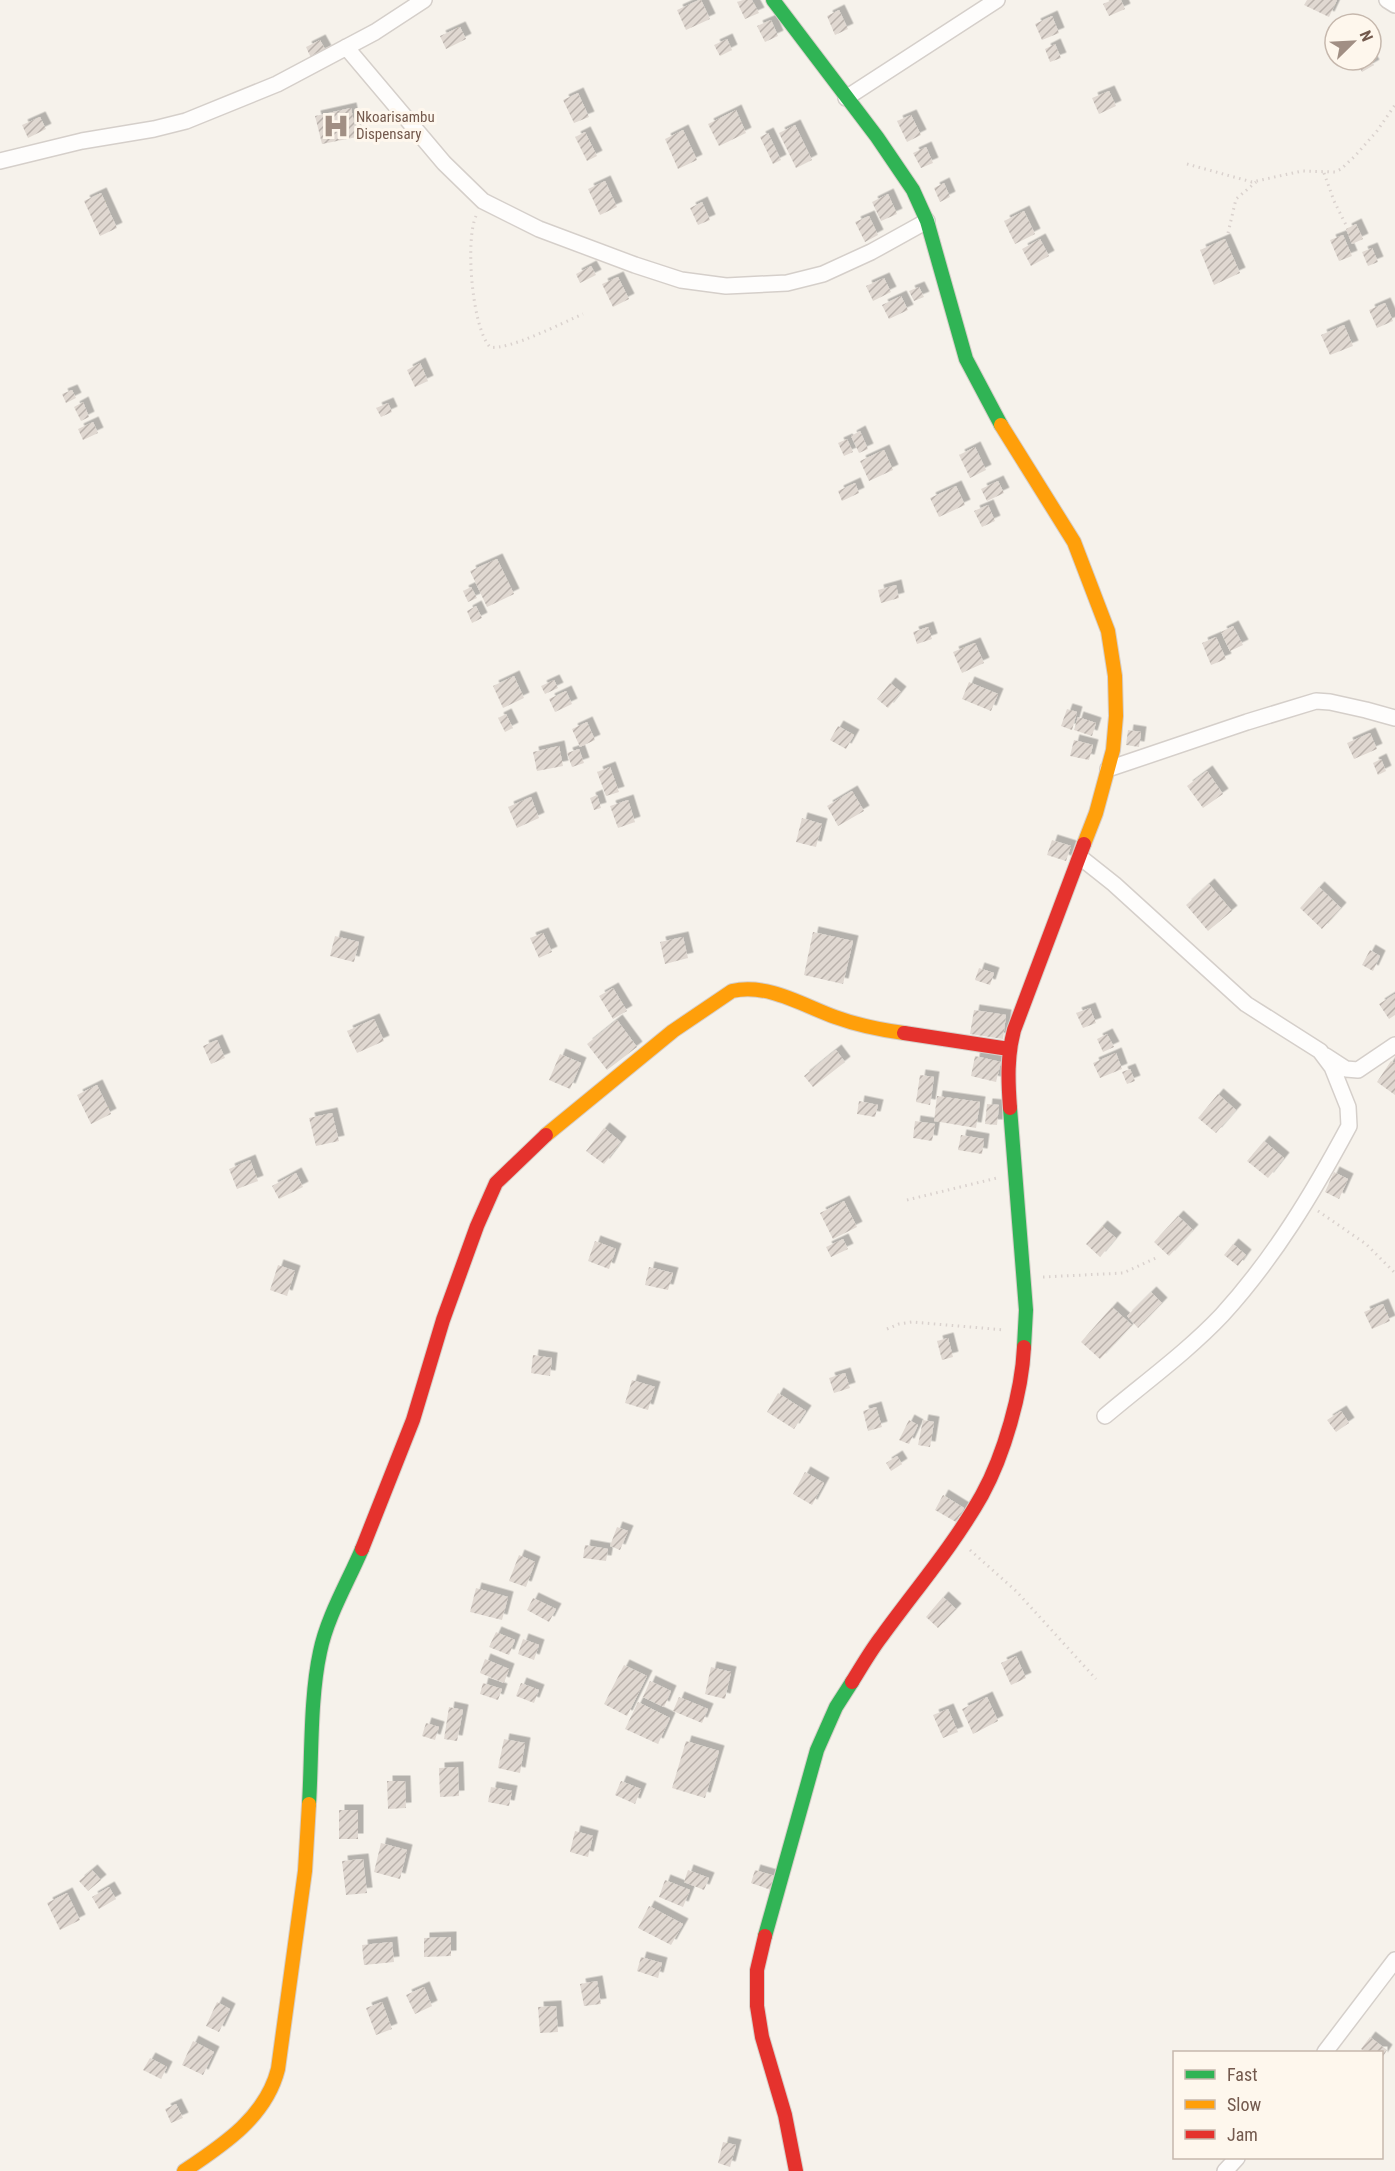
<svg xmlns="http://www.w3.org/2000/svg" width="1395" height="2171" font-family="'Roboto Condensed',sans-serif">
<defs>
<pattern id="building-hatch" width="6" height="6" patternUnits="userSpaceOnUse" patternTransform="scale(1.5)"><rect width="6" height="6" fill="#e0d8d1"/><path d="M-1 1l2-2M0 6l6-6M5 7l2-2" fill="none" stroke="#bab2ac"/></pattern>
<filter id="shadow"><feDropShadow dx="5.5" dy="-5.5" stdDeviation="0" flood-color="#0004"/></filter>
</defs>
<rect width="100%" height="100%" fill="#f6f2eb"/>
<path fill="url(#building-hatch)" filter="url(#shadow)" d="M699,0H701L710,19L686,30L677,10Z
M743,0H752L759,13L745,19L737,2Z
M1112,0H1121L1125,9L1109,16L1103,4Z
M1307,0H1337L1329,17L1304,5Z
M839,10L848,29L835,35L827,16Z
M1052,16L1059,33L1042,40L1035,24Z
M771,20L778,36L765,42L757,26Z
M460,27L466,39L446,49L440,36Z
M727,39L732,50L720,56L714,45Z
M320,40L326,51L311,58L306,47Z
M1055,44L1061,58L1050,62L1045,49Z
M1355,60H1371L1374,65L1362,72Z
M1109,91L1116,106L1099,114L1092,98Z
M578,93L589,117L574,123L563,100Z
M351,108L357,137L322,144L315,116Z
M736,110L746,133L719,146L708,124Z
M911,115L921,135L907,142L897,121Z
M40,117L46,129L28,138L22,125Z
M795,125L812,160L796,168L779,133Z
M683,130L697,160L678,169L665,139Z
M585,132L597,156L587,161L575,137Z
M768,133L781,160L773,164L760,137Z
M926,147L933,163L921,168L913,153Z
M605,181L617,207L600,215L588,189Z
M944,183L950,197L940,202L934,188Z
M101,193L117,228L100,236L84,201Z
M888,194L897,214L881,221L872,202Z
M702,202L710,220L698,225L690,208Z
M1024,211L1035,234L1015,244L1004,221Z
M869,216L878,235L865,242L855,222Z
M1356,224L1363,239L1352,244L1346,229Z
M1343,235L1352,256L1339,261L1330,240Z
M1040,239L1049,256L1031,266L1022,249Z
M1225,239L1240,273L1214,285L1200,250Z
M1372,248L1378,262L1368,266L1362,252Z
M591,266L596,275L580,283L576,274Z
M618,277L629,299L613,307L602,284Z
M884,278L891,292L873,301L866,286Z
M919,287L924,297L914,301L909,291Z
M901,296L908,310L889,319L882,305Z
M1385,303L1393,321L1377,328L1369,310Z
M1344,325L1353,346L1330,355L1321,335Z
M420,363L428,381L415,387L407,370Z
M72,390L76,398L66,403L62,394Z
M83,402L89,417L81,421L74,407Z
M388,403L392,412L381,417L376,408Z
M93,422L98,433L83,440L78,429Z
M860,431L868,449L859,453L851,436Z
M847,439L853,452L844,456L838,443Z
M975,447L986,470L970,478L959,455Z
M884,450L893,470L869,481L860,461Z
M998,481L1004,493L987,501L981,489Z
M855,483L859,493L842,501L838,491Z
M956,486L965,505L939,517L930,498Z
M988,505L995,521L982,527L974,511Z
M497,559L514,594L487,607L470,571Z
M896,585L899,598L881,603L878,590Z
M471,587L477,598L468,602L463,591Z
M476,606L482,618L472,623L467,611Z
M1233,626L1243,645L1230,651L1221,632Z
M928,627L932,639L917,644L913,632Z
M1216,637L1226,659L1211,665L1202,643Z
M975,643L984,663L962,673L953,652Z
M514,676L524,698L503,708L493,686Z
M554,680L558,688L545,694L541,686Z
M969,682L998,694L991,711L962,699Z
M890,683L901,692L888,708L877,699Z
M566,691L572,704L555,712L549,699Z
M1067,709L1077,712L1072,730L1061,726Z
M506,714L513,728L505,732L498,718Z
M1078,717L1096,723L1092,736L1074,730Z
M587,722L595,740L580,747L572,729Z
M838,726L854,735L846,749L830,740Z
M1128,730L1141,732L1139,747L1126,745Z
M1370,733L1377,749L1354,759L1347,743Z
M1074,740L1093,745L1089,760L1070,756Z
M559,746L563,766L537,771L533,752Z
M579,749L584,763L572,767L567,753Z
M1381,759L1386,771L1378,775L1373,763Z
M610,767L619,792L606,796L597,772Z
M1207,771L1223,794L1203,808L1187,786Z
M852,791L864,811L838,826L827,806Z
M597,795L601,808L594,810L590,798Z
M531,797L539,818L517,828L508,807Z
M628,800L635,822L618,828L610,806Z
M802,818L822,824L816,847L796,842Z
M1052,840L1071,846L1066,861L1047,855Z
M1209,884L1232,911L1208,931L1186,905Z
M1319,887L1341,908L1322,929L1300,908Z
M813,932L853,941L843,984L804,975Z
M543,933L552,952L539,958L530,938Z
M335,936L359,942L354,962L330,956Z
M683,937L688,958L665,964L660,942Z
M1370,950L1380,956L1373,971L1362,965Z
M979,968L994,973L990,985L975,980Z
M613,988L627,1011L613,1019L599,996Z
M1395,994V1015L1389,1019L1379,1004Z
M1090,1008L1096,1023L1083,1028L1076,1013Z
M974,1010L1006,1015L1003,1039L970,1034Z
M374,1019L384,1041L357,1053L347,1031Z
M617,1020L637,1047L607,1070L587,1044Z
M1107,1034L1114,1047L1103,1052L1097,1039Z
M217,1040L225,1058L211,1064L203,1046Z
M836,1050L845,1062L813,1087L804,1076Z
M1116,1053L1122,1069L1100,1078L1093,1063Z
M560,1054L581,1063L570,1089L549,1080Z
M975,1056L1001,1062L996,1082L971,1076Z
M1391,1061L1395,1063V1095L1377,1082Z
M1130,1069L1135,1081L1127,1084L1122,1072Z
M920,1075L934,1077L930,1105L916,1102Z
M97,1085L111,1114L91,1124L77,1095Z
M1218,1094L1236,1110L1216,1133L1198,1118Z
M937,1096L980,1102L976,1128L934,1121Z
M859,1101L878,1105L875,1117L857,1114Z
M987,1104L999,1105L997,1125L985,1124Z
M332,1113L339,1141L316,1146L309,1118Z
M915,1121L935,1124L932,1141L913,1138Z
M604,1128L621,1142L604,1164L586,1151Z
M961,1135L984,1139L982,1154L958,1150Z
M1264,1141L1284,1158L1268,1178L1247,1161Z
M250,1160L258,1181L237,1189L229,1169Z
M1334,1172L1348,1179L1339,1199L1325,1192Z
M296,1173L303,1187L279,1199L272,1186Z
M844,1201L857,1227L833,1239L820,1213Z
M1178,1216L1193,1230L1169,1256L1154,1242Z
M1102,1226L1116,1238L1100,1257L1086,1244Z
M843,1239L848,1249L831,1257L826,1247Z
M595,1241L616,1249L609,1269L588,1261Z
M1233,1244L1246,1255L1238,1266L1224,1255Z
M278,1265L295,1271L287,1296L270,1290Z
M649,1267L673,1273L668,1290L645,1285Z
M1151,1292L1162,1303L1138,1328L1127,1316Z
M1383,1304L1390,1321L1372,1329L1364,1312Z
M1112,1307L1132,1325L1100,1359L1081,1342Z
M948,1338L953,1357L942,1360L937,1341Z
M533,1355L552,1358L550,1376L531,1373Z
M845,1373L850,1388L834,1393L829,1378Z
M632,1380L655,1387L648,1410L625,1403Z
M778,1393L806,1411L794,1429L767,1412Z
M876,1407L882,1427L868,1431L863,1411Z
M1341,1411L1349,1423L1336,1432L1327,1420Z
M909,1420L918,1425L909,1444L899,1440Z
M923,1420L934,1422L930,1447L918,1445Z
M897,1456L902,1464L891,1471L886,1463Z
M805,1472L824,1483L812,1505L793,1494Z
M943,1495L964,1508L956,1522L935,1510Z
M617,1527L628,1531L620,1550L610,1546Z
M585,1545L608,1549L606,1561L583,1558Z
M519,1555L535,1562L526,1587L509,1581Z
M476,1588L508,1597L502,1620L470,1612Z
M943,1597L956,1609L938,1628L926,1617Z
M533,1598L556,1609L549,1622L527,1610Z
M496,1632L515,1640L509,1655L489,1647Z
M523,1639L539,1645L534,1660L518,1654Z
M1016,1656L1026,1678L1011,1685L1001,1663Z
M485,1659L509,1669L504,1683L480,1673Z
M624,1665L647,1676L627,1716L604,1704Z
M711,1667L731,1672L725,1699L705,1694Z
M650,1681L671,1691L664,1707L643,1697Z
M483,1683L502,1689L498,1700L480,1694Z
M521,1683L539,1690L534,1703L516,1696Z
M679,1697L708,1709L702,1723L673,1711Z
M987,1697L998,1721L973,1734L962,1709Z
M638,1702L670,1718L658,1744L625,1729Z
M449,1707L463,1710L457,1741L444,1739Z
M948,1709L958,1732L943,1738L933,1715Z
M426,1723L439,1727L435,1740L422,1736Z
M504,1739L525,1743L520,1773L498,1768Z
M686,1741L719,1751L705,1798L672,1788Z
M458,1767L459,1796L440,1797L439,1768Z
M387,1781H405L406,1808L388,1809Z
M621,1781L641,1789L635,1804L615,1795Z
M491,1787L512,1791L509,1806L488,1802Z
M339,1810H358V1839H339Z
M575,1831L593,1836L588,1857L570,1852Z
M381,1843L407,1850L400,1879L374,1872Z
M363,1859L367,1893L346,1895L342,1861Z
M92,1870L101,1880L88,1891L79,1881Z
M688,1870L709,1878L704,1890L684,1882Z
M755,1870L775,1876L771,1890L751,1883Z
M665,1880L690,1890L683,1907L659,1897Z
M109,1887L116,1899L99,1909L92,1897Z
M67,1893L80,1920L60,1930L47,1903Z
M649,1906L683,1924L671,1945L638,1928Z
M451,1937V1956L424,1957V1938Z
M392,1942L394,1962L364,1965L362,1945Z
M641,1957L662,1963L658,1978L637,1971Z
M597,1981L601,2004L584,2006L580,1984Z
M424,1987L432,2006L415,2014L406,1995Z
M217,2002L230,2009L219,2032L206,2026Z
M382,2002L392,2029L376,2035L366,2008Z
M556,2006L558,2032L540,2033L538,2007Z
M1370,2037L1387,2050L1382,2058V2052H1366L1361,2049Z
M193,2041L214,2052L203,2075L182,2065Z
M150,2058L167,2067L161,2079L143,2070Z
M176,2104L183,2118L171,2123L165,2109Z
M723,2142L736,2145L730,2167L718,2163Z"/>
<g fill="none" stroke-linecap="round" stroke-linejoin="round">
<g stroke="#d5cfca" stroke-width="18">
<path id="street" d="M1387,0L1395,5
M346,47L444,163L483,201L539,229L635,265L681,280L726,286L787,283L823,274L871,252L927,221
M846,98L997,0
M0,161L82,141L154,129L186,121L277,84L375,32L424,0
M1108,769L1247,722L1316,701L1330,702L1366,710L1395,718
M1080,857L1114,884L1246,1004L1320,1051L1332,1067L1348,1107L1349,1126C1313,1193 1274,1258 1222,1315C1187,1352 1144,1383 1105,1416
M1326,1056L1346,1069L1358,1070L1395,1045
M1325,2052L1395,1960
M1225,2171L1237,2158"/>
</g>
<g stroke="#d6cec8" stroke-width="16">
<path id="fast" d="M773,0L877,137L913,190L927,221L966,359L1001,425
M1010,1108L1026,1310L1024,1347
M309,1804C312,1756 310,1698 320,1652C327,1617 348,1582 362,1549
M765,1936L817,1750L836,1707L852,1682"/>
</g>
<g stroke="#d6cec8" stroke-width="16">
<path id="slow" d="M1001,425L1074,542L1108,631L1115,676L1116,716L1113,750L1096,813L1084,844
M546,1135L673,1031L732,991C768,983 802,1005 835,1017C857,1025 881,1030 904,1033
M184,2171C223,2145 266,2117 278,2069L305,1871L309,1804"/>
</g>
<g stroke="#d6cec8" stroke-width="16">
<path id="jam" d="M904,1033L1009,1049
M1010,1108C1008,1081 1007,1056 1014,1030L1084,844
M362,1549L413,1420L443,1320L477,1226L496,1183L546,1135
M852,1682C862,1666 871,1650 882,1636C916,1589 954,1545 982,1495C1004,1455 1022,1392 1024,1347
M765,1936L757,1970V2006L762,2037L785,2115L796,2171"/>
</g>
<path stroke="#dad2ce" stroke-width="3" stroke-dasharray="1.5 4.5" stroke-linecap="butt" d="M1187,164L1252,182L1302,171L1335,172L1341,169L1355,156L1377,131L1395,105
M1324,173L1334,201L1346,225
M476,216C465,240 472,328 490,347C508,351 564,322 583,314
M1228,233L1236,199L1256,182
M907,1200L997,1178
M1318,1211L1366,1244L1395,1273
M1043,1277L1123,1273L1158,1257
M887,1329L899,1324L912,1322L1005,1330
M970,1550L1017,1592L1096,1679"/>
<use href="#street" stroke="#fefdfc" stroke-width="15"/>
<use href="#fast" stroke="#30b455" stroke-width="14"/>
<use href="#slow" stroke="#ff9f0a" stroke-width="14"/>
<use href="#jam" stroke="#e5322d" stroke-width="14"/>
</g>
<defs>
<g id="hospital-bare" transform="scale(2.07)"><path d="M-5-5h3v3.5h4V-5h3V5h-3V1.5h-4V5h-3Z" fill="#a18f84" stroke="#fef7ed" stroke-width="2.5" paint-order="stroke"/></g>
</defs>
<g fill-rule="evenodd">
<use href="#hospital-bare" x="336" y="126"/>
</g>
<g text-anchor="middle" stroke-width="6" stroke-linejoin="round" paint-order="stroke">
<g font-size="15" fill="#73594d" stroke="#fef7ed" text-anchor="start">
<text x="356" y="122">Nkoarisambu<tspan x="356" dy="17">Dispensary</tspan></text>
</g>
</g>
<rect x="1173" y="2051" width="210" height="108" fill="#fef7ed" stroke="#c6b8ad" stroke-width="1.5"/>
<rect x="1185" y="2070" width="30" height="9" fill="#30b455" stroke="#c6b8ad" stroke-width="1.5"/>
<text x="1227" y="2081" font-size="18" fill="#73594d">Fast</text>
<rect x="1185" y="2100" width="30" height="9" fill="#ff9f0a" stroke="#c6b8ad" stroke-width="1.5"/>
<text x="1227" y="2111" font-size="18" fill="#73594d">Slow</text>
<rect x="1185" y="2130" width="30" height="9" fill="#e5322d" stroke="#c6b8ad" stroke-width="1.5"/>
<text x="1227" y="2141" font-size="18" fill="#73594d">Jam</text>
<g transform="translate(1353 42) rotate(66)"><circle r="28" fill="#fef7ed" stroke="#c6b8ad" stroke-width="1.5"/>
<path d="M0-4.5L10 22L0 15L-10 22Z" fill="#a18f84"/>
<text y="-9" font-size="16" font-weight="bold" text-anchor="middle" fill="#73594d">N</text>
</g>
</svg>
